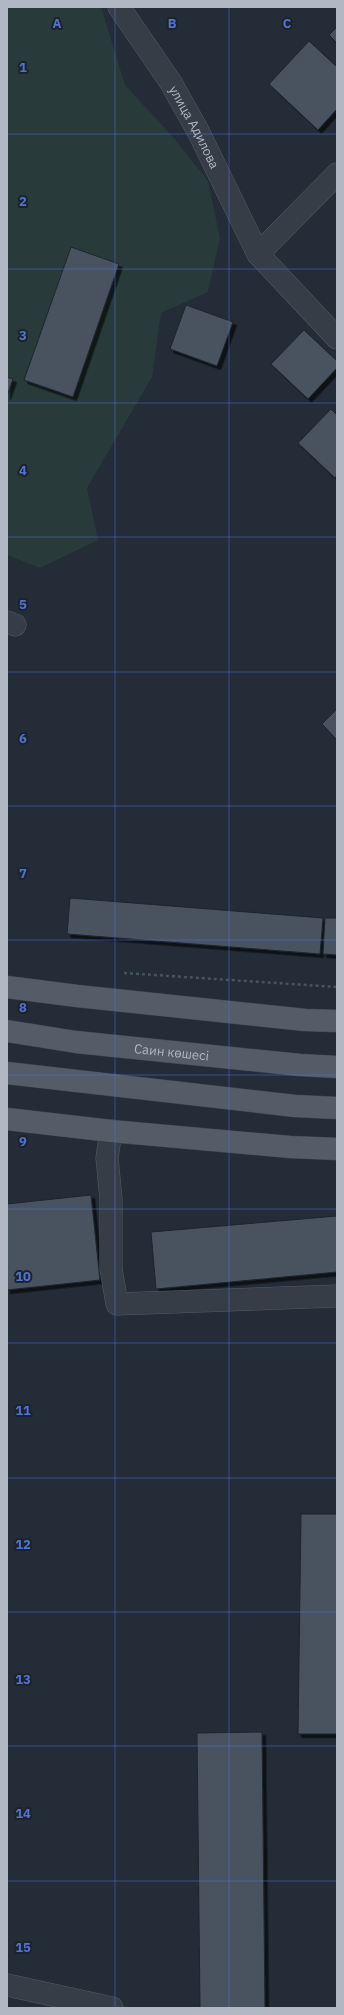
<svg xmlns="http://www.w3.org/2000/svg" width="344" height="2015" font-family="'IBM Plex Sans',sans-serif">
<defs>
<filter id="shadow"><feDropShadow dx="3.5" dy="3.5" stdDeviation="0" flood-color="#0009"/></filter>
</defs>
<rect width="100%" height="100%" fill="#232c37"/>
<path fill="#283a3a" d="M7,7H101L125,85L173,137L208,181L220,238L208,292L161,313L152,377L87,488L98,540L40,568L7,555Z"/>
<path fill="#495360" stroke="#1d252e" filter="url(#shadow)" d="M337,27V43L329,35Z
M309,41L337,67V109L318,130L269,84Z
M71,247L119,264L73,397L24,380Z
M186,305L233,322L217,366L170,349Z
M304,330L337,361V368L308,399L271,364Z
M7,377L13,379L7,396Z
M331,409L337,415V475L335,478L298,443Z
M337,709V740L322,724Z
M70,898L323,918L320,954L67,934Z
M325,918H337V955L323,954Z
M91,1195L100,1280L7,1290V1204Z
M337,1216V1272L156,1289L151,1232Z
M301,1514H337V1734H298Z
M262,1732L265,2008H200L197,1733Z"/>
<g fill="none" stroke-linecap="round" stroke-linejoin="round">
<g stroke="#545b65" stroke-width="23">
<g id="minor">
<path id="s1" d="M119,7L171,83L198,131L258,254L337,338"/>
<path d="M258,254L337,174"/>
<path d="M7,622L15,625"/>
<path d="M111,1131L107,1158L111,1199V1269L117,1304L337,1296"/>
<path d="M7,1985L112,2008"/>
</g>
</g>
<g stroke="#3f4751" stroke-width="23">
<g id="major">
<path d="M7,987L77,996L305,1020L337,1021"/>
<path id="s2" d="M7,1031L76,1042L300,1065L337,1067"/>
<path d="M7,1073L295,1106L337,1108"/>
<path d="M7,1119L111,1131L290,1147L337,1149"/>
</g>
</g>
<path stroke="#465759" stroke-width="2.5" stroke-dasharray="3 3" stroke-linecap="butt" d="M124,973L337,987"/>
<use href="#minor" stroke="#363d47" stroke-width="22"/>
<use href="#major" stroke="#545c67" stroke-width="22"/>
</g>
<path fill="none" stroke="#5173d1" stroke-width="1" stroke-opacity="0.55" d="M115,7V2008M229,7V2008M7,134H337M7,269H337M7,403H337M7,537H337M7,672H337M7,806H337M7,940H337M7,1075H337M7,1209H337M7,1343H337M7,1478H337M7,1612H337M7,1746H337M7,1881H337"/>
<g text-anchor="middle" stroke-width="4" stroke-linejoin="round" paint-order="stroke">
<g font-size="13" fill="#b1b8c4" stroke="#1c232c">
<text dy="5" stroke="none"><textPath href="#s1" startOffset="142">улица Адилова</textPath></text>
<text dy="5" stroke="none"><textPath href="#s2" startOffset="166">Саин көшесі</textPath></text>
</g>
</g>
<g font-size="13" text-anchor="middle" font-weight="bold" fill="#5173d1" stroke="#1c232c" stroke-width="4" stroke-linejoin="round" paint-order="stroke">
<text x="57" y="28">A</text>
<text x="172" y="28">B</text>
<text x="287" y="28">C</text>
<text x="23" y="72">1</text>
<text x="23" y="206">2</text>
<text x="23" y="340">3</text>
<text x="23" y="475">4</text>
<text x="23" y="609">5</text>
<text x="23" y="743">6</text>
<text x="23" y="878">7</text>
<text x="23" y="1012">8</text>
<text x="23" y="1146">9</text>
<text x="23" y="1281">10</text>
<text x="23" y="1415">11</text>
<text x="23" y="1549">12</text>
<text x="23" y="1684">13</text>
<text x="23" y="1818">14</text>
<text x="23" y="1952">15</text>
</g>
<rect width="344" height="2015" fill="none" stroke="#b1b8c4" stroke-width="16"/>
</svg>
